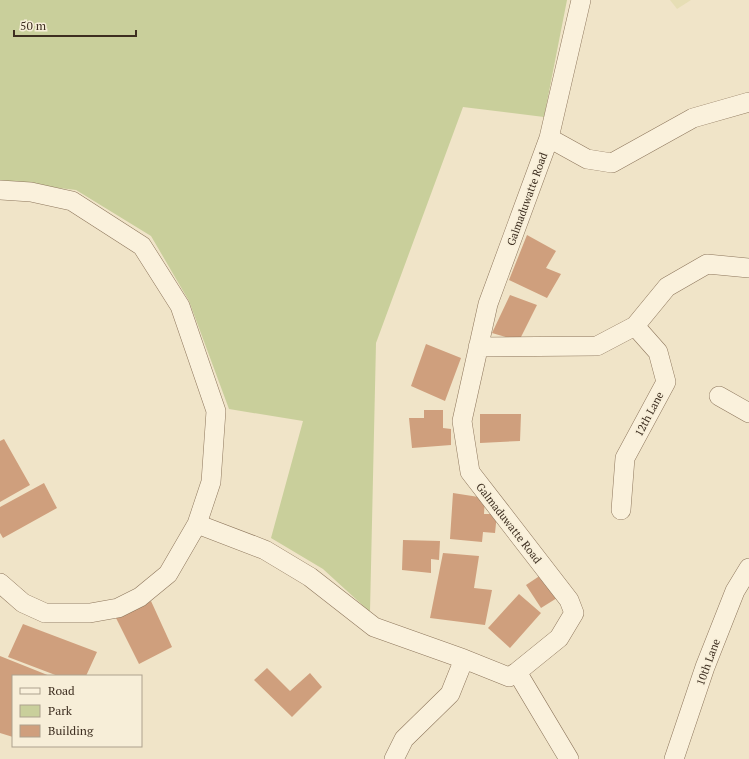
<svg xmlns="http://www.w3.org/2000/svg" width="749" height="759" font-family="'PT Serif',serif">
<rect width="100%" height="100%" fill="#f0e4c8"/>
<path fill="#e6deb5" d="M670,0H691L677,9Z"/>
<path fill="#c9cf9b" d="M0,0H567L544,117L463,107L376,343L370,612L323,569L271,538L303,421L229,409L189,301L151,236L76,190L0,181Z"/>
<path fill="#cf9f7d" d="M527,235L556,251L546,268L561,274L547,298L509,280Z
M510,295L537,305L519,341L492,333Z
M426,344L461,358L445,401L411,386Z
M424,410H443V428L451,429V445L412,448L409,418H424Z
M480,414H521L520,441L480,443Z
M4,439L30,485L0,502V441Z
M44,483L57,508L3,538L0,533V507Z
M453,493L485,498L484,514H497L495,533L483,532L482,542L450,539Z
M403,540L440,541L439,560L431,559V573L402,570Z
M443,553L479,556L474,588L492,590L485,625L430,618Z
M541,575L557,598L541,608L526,585Z
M519,594L541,613L510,648L488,628Z
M151,601L172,647L139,664L116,618Z
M23,624L97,652L86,676H58L8,657Z
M0,656L50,676H13V737L0,733Z
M267,668L290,691L310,673L322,687L292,717L254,680Z"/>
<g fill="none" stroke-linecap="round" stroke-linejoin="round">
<g stroke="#8d765c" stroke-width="20">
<path id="minor" d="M549,138L587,159L612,163L693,118L749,102
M0,190L31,192L72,201L142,246L180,306L216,411L211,482L197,524L168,574L140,597L118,608L90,613H45L23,603L0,583
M478,347L597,346L635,326L667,287L707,264L749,268
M719,396L749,413
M621,510L625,458L666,382L658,352L635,326
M197,524L265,550L310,577L374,627L464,659L509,677L517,672L559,638L574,613L569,600L470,472L462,421L488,304L549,138L581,0
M517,672L569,759
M394,759L404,739L450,694L464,659
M674,759L705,667L735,591L749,568"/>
</g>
<use href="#minor" stroke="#faf1dc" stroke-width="19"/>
</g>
<g text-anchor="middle" stroke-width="3" stroke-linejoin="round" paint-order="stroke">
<g font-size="11" fill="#3d2e20" stroke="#f7eed8">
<text transform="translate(527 199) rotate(-70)" y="4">Galmaduwatte Road</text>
<text transform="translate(649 414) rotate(-62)" y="4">12th Lane</text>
<text transform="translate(509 523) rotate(52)" y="4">Galmaduwatte Road</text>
<text transform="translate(708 662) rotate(-70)" y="4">10th Lane</text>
</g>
</g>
<rect x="12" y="675" width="130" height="72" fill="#f7eed8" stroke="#ada18e"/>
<rect x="20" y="688" width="20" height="6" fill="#faf1dc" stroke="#ada18e"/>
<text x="48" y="695" font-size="12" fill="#3d2e20">Road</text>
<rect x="20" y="705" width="20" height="12" fill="#c9cf9b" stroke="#ada18e"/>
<text x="48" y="715" font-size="12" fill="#3d2e20">Park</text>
<rect x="20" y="725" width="20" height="12" fill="#cf9f7d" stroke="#ada18e"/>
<text x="48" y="735" font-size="12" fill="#3d2e20">Building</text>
<path d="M14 30v6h122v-6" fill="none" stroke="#3d2e20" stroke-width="2"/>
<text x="20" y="30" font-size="12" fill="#3d2e20" stroke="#f7eed8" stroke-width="3" paint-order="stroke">50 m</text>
</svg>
